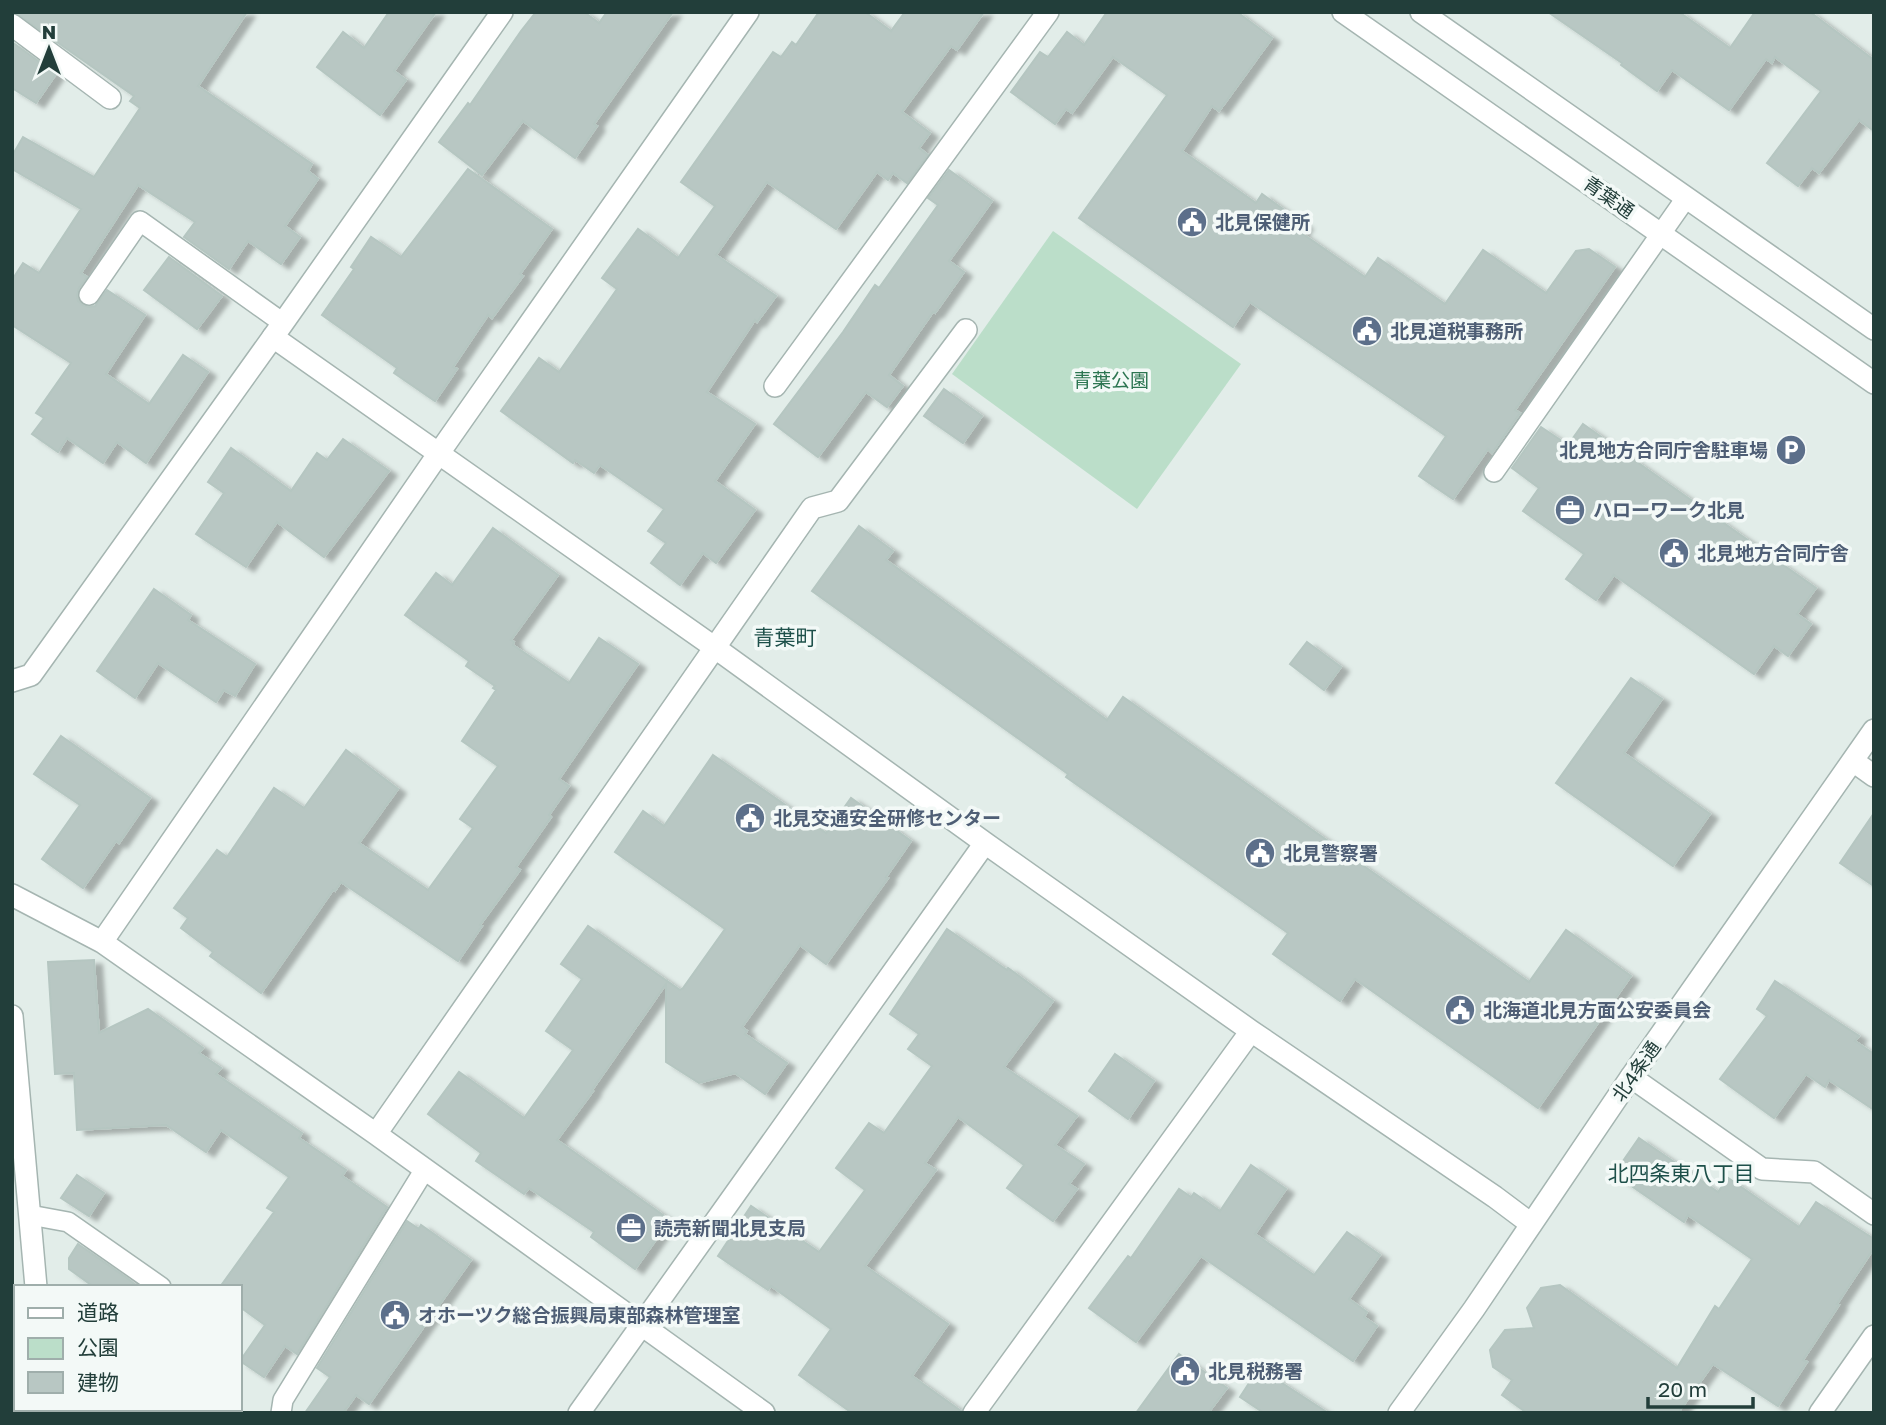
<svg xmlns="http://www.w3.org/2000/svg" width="1886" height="1425" font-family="'Golos Text','Noto Sans JP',sans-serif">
<defs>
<filter id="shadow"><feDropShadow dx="8" dy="4.5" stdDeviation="2" flood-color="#0004"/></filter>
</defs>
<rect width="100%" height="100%" fill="#e2ede9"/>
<path fill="#bbdec9" d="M1053,231L1241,364L1137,509L952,374Z"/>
<path fill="#b8c7c3" stroke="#b5c6c1" stroke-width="2" filter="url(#shadow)" d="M14,12H247L198,86L312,164L308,171L318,179L285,226L300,237L281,264L248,241L229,269L184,237L195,222L138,185L81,273L87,277L79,288L77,295L78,301L83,305L89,307L95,306L107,290L145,315L106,374L149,404L183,355L208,372L146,463L117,442L103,463L67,438L58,452L32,434L44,418L36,413L71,363L12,325V280L23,263L39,273L81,209L12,169V156L23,137L94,177L140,108L130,101L134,96Z
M389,12H436L394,71L406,80L380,115L317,67L343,32L364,48Z
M536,12H584L599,23L607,12H673L594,124L597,126L575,158L523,121L482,175L439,142L468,103L470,105L521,31Z
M819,12H865L891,31L905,12H984L957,50L951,46L902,112L930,133L919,148L928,155L907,183L893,173L888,180L877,172L836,229L767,182L716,255L776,296L757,322L755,320L707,392L755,424L715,481L755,510L716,563L703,553L680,585L651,563L666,543L648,531L664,509L600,465L594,473L575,460L573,463L501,411L539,358L559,372L617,289L602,278L638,229L678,258L715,206L681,182L773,52L781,57L792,42L796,45Z
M1107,12H1237L1272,38L1219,111L1212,106L1182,151L1256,203L1262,194L1305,225L1300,232L1365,277L1378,258L1445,304L1483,250L1546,293L1576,251L1589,249L1615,267L1515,410L1520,413L1492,453L1488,449L1453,499L1419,476L1446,436L1250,302L1233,327L1079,218L1167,95L1113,57L1072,113L1066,109L1055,124L1011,92L1040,52L1048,57L1067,32L1084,45Z
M1548,12H1679L1730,48L1755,12H1810L1874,60V131L1859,120L1819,173L1812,168L1798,186L1767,163L1821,91L1775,57L1772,63L1766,59L1729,110L1672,70L1657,91L1621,65L1622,63Z
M12,42L56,74L36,103L12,88Z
M468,169L552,229L520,274L523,276L492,318L488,315L453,367L457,369L435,401L394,373L397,368L322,315L354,269L351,267L371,237L401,257Z
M949,170L992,201L949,261L964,272L935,313L933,312L889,375L903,386L887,407L866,392L818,457L774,424L843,332L875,285L879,288L938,205L928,198Z
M169,257L222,296L197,329L144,290Z
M944,389L982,416L963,443L924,416Z
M1583,424L1816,588L1797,614L1811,624L1788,656L1774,646L1754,674L1614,575L1596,600L1566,579L1584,554L1523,511L1539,488L1512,468L1541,427L1568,445Z
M343,439L389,471L324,557L277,522L246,567L196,534L224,493L208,482L231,448L291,491L317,453L327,460Z
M859,526L893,551L886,560L1107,720L1123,697L1529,982L1566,930L1631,976L1538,1108L1355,979L1340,1001L1273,954L1288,933L1066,777L1068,774L812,591Z
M493,528L558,575L511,640L514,642L513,645L569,683L599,638L638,664L559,779L569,786L549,815L551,817L516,867L520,870L480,925L482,926L458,961L341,882L335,891L333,890L261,993L210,956L213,952L181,928L188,918L174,908L217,850L227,857L274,788L304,808L346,750L398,789L359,843L428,890L473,828L460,819L498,766L462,741L496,690L493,688L495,686L466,666L469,661L405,615L436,573L452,585Z
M154,589L191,615L188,620L255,664L235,696L224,690L216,702L158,663L135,698L97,671Z
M1307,642L1341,667L1324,690L1290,664Z
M1631,678L1662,699L1624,753L1710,814L1673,866L1556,783Z
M61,736L150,798L119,843L116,841L83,888L42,859L80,805L34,774Z
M713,755L826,833L851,798L911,841L886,877L888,878L826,964L800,945L742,1027L747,1031L745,1034L787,1063L765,1094L735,1073L699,1083L666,1062V984L592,1090L593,1091L557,1140L670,1220L635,1269L591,1237L594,1232L529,1188L524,1194L476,1161L481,1153L428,1114L459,1072L524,1118L573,1050L546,1031L582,979L561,964L588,926L680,990L683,988L725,929L615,852L643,811L664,826Z
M1874,813V886L1840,863Z
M947,929L1007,970L1008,968L1053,1001L1004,1067L1077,1116L1055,1145L1084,1164L1069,1184L1077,1189L1053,1221L1007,1188L1024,1165L958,1117L925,1163L936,1170L865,1266L948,1324L912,1376L961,1411V1413H852L799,1375L831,1329L771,1286L768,1290L718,1256L751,1206L819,1252L865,1190L836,1168L869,1123L884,1133L932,1066L908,1049L919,1034L890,1014Z
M94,960L99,1033L148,1009L203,1048L199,1053L221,1068L216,1074L302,1133L299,1138L346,1170L342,1176L387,1207L297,1354L285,1346L264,1377L240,1361L265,1325L240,1307V1287H220L274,1212L267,1208L289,1177L221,1130L206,1152L166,1125L77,1130L74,1073L55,1074L48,962Z
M1775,981L1859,1036L1855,1041L1874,1054V1110L1829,1080L1825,1087L1806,1074L1774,1118L1720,1079L1767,1016L1757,1009Z
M1115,1054L1154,1081L1128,1119L1089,1091Z
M1639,1138L1718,1192L1728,1178L1799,1227L1816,1202L1874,1239V1248L1837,1304L1839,1305L1803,1360L1807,1362L1778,1406L1713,1364L1678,1413H1527L1502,1395L1512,1380L1493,1367L1490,1350L1505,1330L1534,1328L1527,1308L1541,1288L1560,1285L1677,1368L1715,1306L1719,1309L1752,1259L1688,1215L1684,1222L1614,1174Z
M1251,1165L1286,1189L1255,1234L1292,1260L1314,1275L1347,1232L1380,1255L1349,1299L1367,1312L1364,1317L1377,1326L1353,1361L1201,1256L1136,1342L1089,1308L1128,1256L1131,1258L1179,1189L1191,1197L1194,1193L1220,1211Z
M77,1175L104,1193L89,1216L61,1198Z
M407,1221L419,1229L421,1225L471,1260L369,1404L356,1395L343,1413H305L330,1377L317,1368Z
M78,1244L127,1278L138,1287H94L69,1269V1258Z
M1179,1354L1227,1388L1208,1413H1136Z
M1259,1368L1328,1413H1264L1240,1397Z"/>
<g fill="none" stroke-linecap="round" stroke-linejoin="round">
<g stroke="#a5b5b1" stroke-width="22">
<path id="service" d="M89,295L140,221L283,323
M1494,472L1686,198
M30,1215L68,1222L161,1287
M281,1413L283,1400L425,1169"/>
</g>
<g stroke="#a5b5b1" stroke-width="24">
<path id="minor" d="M12,25L110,98
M273,337L714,647L985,843L1251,1031L1495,1197L1531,1224
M775,386L1048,12
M1853,761L1874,776
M12,895L102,942L376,1134L764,1413
M102,942L439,453L748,12
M1631,1077L1762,1169L1814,1172L1874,1214
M376,1134L812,508L838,501L966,330
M579,1413L985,843
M974,1413L1251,1031
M1820,1413L1874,1336"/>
</g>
<g stroke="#a5b5b1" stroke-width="24">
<path id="tertiary" d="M1343,12L1874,383
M1421,12L1874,329
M12,681L31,675L283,323L502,12
M12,1016L36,1287
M47,1409V1413
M1399,1413L1474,1309L1631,1077L1874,730"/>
</g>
<use href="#service" stroke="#fff" stroke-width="19"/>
<use href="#minor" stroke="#fff" stroke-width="21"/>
<use href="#tertiary" stroke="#fff" stroke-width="21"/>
</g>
<defs>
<g id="civic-disc" transform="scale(1.575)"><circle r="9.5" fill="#5c6f8a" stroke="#f3f9f7"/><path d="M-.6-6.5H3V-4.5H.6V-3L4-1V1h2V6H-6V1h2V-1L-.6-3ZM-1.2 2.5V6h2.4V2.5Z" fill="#fff"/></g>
<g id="parking-disc" transform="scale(1.575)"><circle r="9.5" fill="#5c6f8a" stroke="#f3f9f7"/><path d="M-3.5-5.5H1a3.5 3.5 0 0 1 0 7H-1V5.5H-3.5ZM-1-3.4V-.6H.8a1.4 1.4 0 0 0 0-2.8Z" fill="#fff"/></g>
<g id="office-disc" transform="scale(1.575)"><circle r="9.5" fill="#5c6f8a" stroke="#f3f9f7"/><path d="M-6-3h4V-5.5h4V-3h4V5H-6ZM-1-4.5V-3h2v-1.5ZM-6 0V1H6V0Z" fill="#fff"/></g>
</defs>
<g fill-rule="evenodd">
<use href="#civic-disc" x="1192" y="222"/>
<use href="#civic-disc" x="1367" y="331"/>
<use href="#parking-disc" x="1791" y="450"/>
<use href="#office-disc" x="1570" y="510"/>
<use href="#civic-disc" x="1674" y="553"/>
<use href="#civic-disc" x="750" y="818"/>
<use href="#civic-disc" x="1260" y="853"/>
<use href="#civic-disc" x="1460" y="1010"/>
<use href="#office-disc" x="631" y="1228"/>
<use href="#civic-disc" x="395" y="1315"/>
<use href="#civic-disc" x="1185" y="1371"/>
</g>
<g text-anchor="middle" stroke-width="7" stroke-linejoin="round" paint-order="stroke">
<g font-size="19" fill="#223e3a" stroke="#f3f9f7">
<text transform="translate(1609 197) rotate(35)" y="7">青葉通</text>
<text transform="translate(1636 1071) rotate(-55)" y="7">北4条通</text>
</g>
<g font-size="19" font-weight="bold" fill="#4e5e75" stroke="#f3f9f7" text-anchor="start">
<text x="1215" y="229">北見保健所</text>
<text x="1390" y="338">北見道税事務所</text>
<text x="1768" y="457" text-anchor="end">北見地方合同庁舎駐車場</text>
<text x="1593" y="517">ハローワーク北見</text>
<text x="1697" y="560">北見地方合同庁舎</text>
<text x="773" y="825">北見交通安全研修センター</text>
<text x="1283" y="860">北見警察署</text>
<text x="1483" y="1017">北海道北見方面公安委員会</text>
<text x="654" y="1235">読売新聞北見支局</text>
<text x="418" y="1322">オホーツク総合振興局東部森林管理室</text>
<text x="1208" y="1378">北見税務署</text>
</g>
<g font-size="19" fill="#2c7551" stroke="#f3f9f7">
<text x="1111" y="387">青葉公園</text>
</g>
<g font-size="21" fill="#1e504a" stroke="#f3f9f7">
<text x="785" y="645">青葉町</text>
<text x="1681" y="1181">北四条東八丁目</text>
</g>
</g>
<rect width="1886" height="1425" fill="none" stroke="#223e3a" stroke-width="28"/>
<rect x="14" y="1285" width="228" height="126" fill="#f3f9f7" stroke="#9faeab" stroke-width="2"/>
<rect x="28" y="1308" width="35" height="10" fill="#ffffff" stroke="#9faeab" stroke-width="2"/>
<text x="77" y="1320" font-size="21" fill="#223e3a">道路</text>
<rect x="28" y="1338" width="35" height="21" fill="#bbdec9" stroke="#9faeab" stroke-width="2"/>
<text x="77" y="1355" font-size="21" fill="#223e3a">公園</text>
<rect x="28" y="1372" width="35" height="21" fill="#b8c7c3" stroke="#9faeab" stroke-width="2"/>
<text x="77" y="1390" font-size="21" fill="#223e3a">建物</text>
<g transform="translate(49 49)" stroke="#f3f9f7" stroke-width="5" paint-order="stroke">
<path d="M0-5L12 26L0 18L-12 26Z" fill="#223e3a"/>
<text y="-10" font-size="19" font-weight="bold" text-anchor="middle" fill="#223e3a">N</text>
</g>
<path d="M1648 1397v10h105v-10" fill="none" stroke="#223e3a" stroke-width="3.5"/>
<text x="1658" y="1397" font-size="21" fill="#223e3a" stroke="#f3f9f7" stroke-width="5" paint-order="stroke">20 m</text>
</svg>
